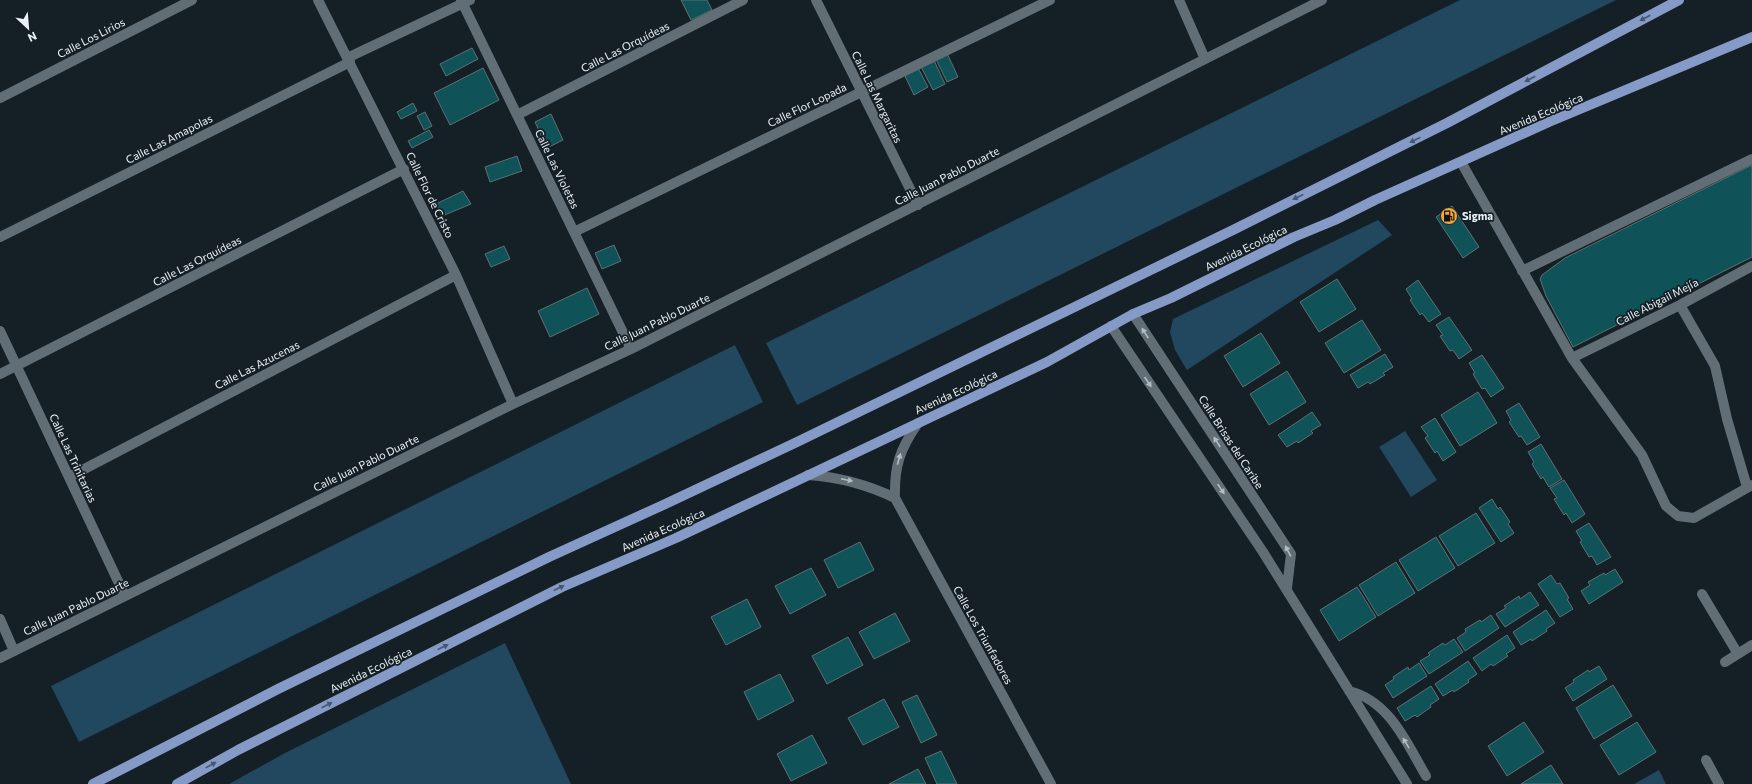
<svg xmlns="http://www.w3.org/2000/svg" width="1752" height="784" font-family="Commissioner,sans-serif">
<rect width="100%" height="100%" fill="#151f26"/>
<path fill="#21485e" d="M1460,0H1616L797,405L766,343Z
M1378,220L1392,235L1187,370L1175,350L1170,332L1173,319Z
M735,345L763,402L79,742L51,686Z
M1405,431L1437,480L1411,497L1379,447Z
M505,643L571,784H229L285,753Z
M1659,770L1666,784H1634Z"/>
<path fill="#0f5359" stroke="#5f7071" d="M681,0H707L712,10L691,20Z
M472,48L478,59L446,76L440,64Z
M946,51L958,77L947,82L935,57Z
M933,58L945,84L933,90L920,65Z
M917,66L928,87L914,95L904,74Z
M483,68L499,100L450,125L434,93Z
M413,103L417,111L401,119L397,112Z
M425,112L432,126L424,130L417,116Z
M551,114L563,140L547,148L535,122Z
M429,130L433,137L412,148L408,141Z
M517,156L522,171L490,182L485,167Z
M1752,165V257L1573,347L1546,296L1540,279L1542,275L1565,258Z
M463,191L471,204L442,216L436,204Z
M1452,206L1479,247L1463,258L1436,217Z
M614,245L621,261L602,269L595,253Z
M504,246L510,259L491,267L485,254Z
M1337,279L1356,309L1319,332L1300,302Z
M1418,280L1441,314L1429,322L1422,313L1420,315L1410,300L1412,299L1406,289Z
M587,288L599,314L550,337L538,311Z
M1449,317L1472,350L1459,359L1453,350L1450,351L1440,336L1443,335L1436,325Z
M1362,320L1381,350L1344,373L1325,343Z
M1261,333L1280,363L1243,387L1224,356Z
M1385,354L1393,367L1383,373L1385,375L1370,384L1368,382L1358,388L1350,375Z
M1482,355L1504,388L1491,397L1485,388L1482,389L1473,374L1475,373L1469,363Z
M1287,371L1306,402L1269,425L1250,394Z
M1478,392L1497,423L1460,446L1441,415Z
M1519,403L1540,437L1527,445L1521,436L1519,437L1509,422L1511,420L1506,411Z
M1312,412L1321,425L1311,431L1313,433L1298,443L1297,441L1287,447L1278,435Z
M1435,418L1456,452L1443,461L1437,451L1435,453L1425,438L1428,436L1421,427Z
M1541,444L1562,479L1549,487L1543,477L1541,479L1532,464L1534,462L1528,452Z
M1564,480L1585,514L1572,523L1566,513L1564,515L1554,499L1557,498L1550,488Z
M1492,499L1498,509L1500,507L1510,522L1508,524L1514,533L1501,542L1479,508Z
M1476,513L1495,543L1458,566L1439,536Z
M1589,523L1611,557L1597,565L1592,556L1589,557L1580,542L1582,541L1576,531Z
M1436,537L1455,568L1418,591L1399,560Z
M860,542L874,570L838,588L824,560Z
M1396,562L1415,593L1378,616L1359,585Z
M811,568L826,595L790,614L775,586Z
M1615,569L1623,582L1589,604L1581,591L1590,585L1588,582L1604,573L1605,575Z
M1551,575L1557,584L1560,583L1569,598L1567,599L1573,609L1560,617L1538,584Z
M1357,587L1376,617L1339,641L1320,610Z
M1530,592L1539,605L1505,627L1496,614L1506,608L1504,606L1519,596L1520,599Z
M747,599L761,627L726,645L711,617Z
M1546,610L1555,623L1546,629L1547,631L1532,641L1531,639L1521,645L1513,632Z
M895,613L910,641L874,659L859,632Z
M1491,615L1499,628L1465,651L1457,638L1466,632L1465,629L1480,620L1481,622Z
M1507,635L1515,648L1506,654L1508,656L1493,666L1491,664L1482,671L1473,658Z
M848,637L863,665L827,684L812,656Z
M1454,639L1463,652L1429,674L1420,661L1430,655L1428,653L1443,643L1445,645Z
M1468,661L1477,674L1468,680L1469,682L1454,692L1453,690L1443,696L1435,684Z
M1419,663L1427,676L1393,698L1385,685L1394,679L1393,677L1408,667L1409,670Z
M1599,666L1607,679L1573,701L1565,688L1574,682L1573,680L1588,670L1589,672Z
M780,674L794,701L758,720L744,692Z
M1613,685L1632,716L1594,739L1576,708Z
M1431,686L1439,699L1430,705L1431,707L1417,717L1415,715L1405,721L1397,708Z
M917,695L937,735L921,743L902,702Z
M884,699L899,727L863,745L848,718Z
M1524,722L1544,752L1507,776L1488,746Z
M1637,722L1656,752L1619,775L1600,745Z
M812,735L827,763L791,781L777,754Z
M941,751L957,784H937L925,758Z
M1551,765L1563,784H1521Z
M918,769L926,784H889Z"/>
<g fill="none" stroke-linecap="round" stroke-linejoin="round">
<path stroke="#626e76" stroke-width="10" d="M318,0L456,275L513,404
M461,0L631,349
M816,0L918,205
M1179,0L1205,59
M347,58L470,0
M0,98L192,0
M517,115L743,0
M1461,162L1572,358L1642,455L1666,506L1678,516L1694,518L1752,485
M574,232L1050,0
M0,237L350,62
M1522,271L1752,159
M1680,305L1715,366L1727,419L1747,487
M1133,314L1291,554L1287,588
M1111,326L1263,552L1407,784
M0,331L125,596
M1572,358L1680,305L1752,266
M0,374L404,169
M918,423C900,449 894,466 895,498L1051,784
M808,475C839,477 866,484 895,498
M69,477L456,275
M1702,594L1738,654
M0,619L14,651
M0,658L513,404L631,349L1322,0
M1725,662L1752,645
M1349,691C1390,701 1407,744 1426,776
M1706,760L1719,784"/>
<path stroke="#859ac6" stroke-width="10" d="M93,784L278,689L549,557L661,506L797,442L1235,229L1447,123L1679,0
M177,784L238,750L562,587L676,538L1047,362L1133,314L1171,298L1294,237L1335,220L1375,200L1549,122L1752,37"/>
</g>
<defs><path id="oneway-solid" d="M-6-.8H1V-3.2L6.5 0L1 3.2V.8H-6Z"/></defs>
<g fill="#47566e">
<use href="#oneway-solid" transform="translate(1645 18) rotate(152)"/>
<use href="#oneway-solid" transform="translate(1530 79) rotate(152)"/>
<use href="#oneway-solid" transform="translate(1415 140) rotate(154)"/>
<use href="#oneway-solid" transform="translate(1298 197) rotate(154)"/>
<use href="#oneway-solid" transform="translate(559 588) rotate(-26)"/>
<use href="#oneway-solid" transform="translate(443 647) rotate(-26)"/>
<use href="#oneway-solid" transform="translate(327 705) rotate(-27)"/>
<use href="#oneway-solid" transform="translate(211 765) rotate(-29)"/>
</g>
<g fill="#b4bdc3">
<use href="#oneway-solid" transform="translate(1145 333) rotate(-123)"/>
<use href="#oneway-solid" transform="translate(1148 382) rotate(56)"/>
<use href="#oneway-solid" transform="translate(1217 442) rotate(-123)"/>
<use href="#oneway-solid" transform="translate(899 459) rotate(-74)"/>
<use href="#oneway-solid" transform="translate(847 480) rotate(12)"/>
<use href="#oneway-solid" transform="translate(1221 489) rotate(56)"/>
<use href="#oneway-solid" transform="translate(1288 551) rotate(-118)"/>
<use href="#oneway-solid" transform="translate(1406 743) rotate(-121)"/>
</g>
<defs>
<g id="fuel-disc" transform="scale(0.9)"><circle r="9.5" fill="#eda83c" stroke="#151f26"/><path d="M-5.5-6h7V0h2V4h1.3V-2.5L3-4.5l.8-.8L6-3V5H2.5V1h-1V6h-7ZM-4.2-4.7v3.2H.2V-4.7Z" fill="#111"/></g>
</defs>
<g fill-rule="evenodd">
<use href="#fuel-disc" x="1449" y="216"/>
</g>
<g text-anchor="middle" stroke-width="3.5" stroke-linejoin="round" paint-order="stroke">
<g font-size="11" fill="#ebf2f6" stroke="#151f26">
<text transform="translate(91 38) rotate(-27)" y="4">Calle Los Lirios</text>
<text transform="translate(625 47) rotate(-27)" y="4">Calle Las Orquídeas</text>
<text transform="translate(877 97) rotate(64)" y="4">Calle Las Margaritas</text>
<text transform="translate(807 105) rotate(-26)" y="4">Calle Flor Lopada</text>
<text transform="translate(1541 114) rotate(-23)" y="4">Avenida Ecológica</text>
<text transform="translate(169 139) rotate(-27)" y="4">Calle Las Amapolas</text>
<text transform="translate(557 169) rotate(64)" y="4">Calle Las Violetas</text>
<text transform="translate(947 176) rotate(-27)" y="4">Calle Juan Pablo Duarte</text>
<text transform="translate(430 195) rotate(64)" y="4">Calle Flor de Cristo</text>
<text transform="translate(1246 248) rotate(-26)" y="4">Avenida Ecológica</text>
<text transform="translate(197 261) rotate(-27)" y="4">Calle Las Orquídeas</text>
<text transform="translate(1657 302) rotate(-27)" y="4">Calle Abigail Mejía</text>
<text transform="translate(657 322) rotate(-26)" y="4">Calle Juan Pablo Duarte</text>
<text transform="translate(257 365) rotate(-27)" y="4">Calle Las Azucenas</text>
<text transform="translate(956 392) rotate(-25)" y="4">Avenida Ecológica</text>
<text transform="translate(1231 442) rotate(57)" y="4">Calle Brisas del Caribe</text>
<text transform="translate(73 458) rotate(65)" y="4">Calle Las Trinitarias</text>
<text transform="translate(366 463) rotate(-26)" y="4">Calle Juan Pablo Duarte</text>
<text transform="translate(663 530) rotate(-24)" y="4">Avenida Ecológica</text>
<text transform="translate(76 607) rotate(-26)" y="4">Calle Juan Pablo Duarte</text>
<text transform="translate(983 635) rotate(61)" y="4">Calle Los Triunfadores</text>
<text transform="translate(371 670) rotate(-26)" y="4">Avenida Ecológica</text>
</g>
<g font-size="11" font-weight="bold" fill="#ebf2f6" stroke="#151f26" text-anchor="start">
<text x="1462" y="220">Sigma</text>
</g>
</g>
<g transform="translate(28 28) rotate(154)" stroke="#151f26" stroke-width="3" paint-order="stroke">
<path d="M0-3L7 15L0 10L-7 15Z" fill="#ebf2f6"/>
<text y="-6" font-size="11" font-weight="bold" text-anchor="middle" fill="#ebf2f6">N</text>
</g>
</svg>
